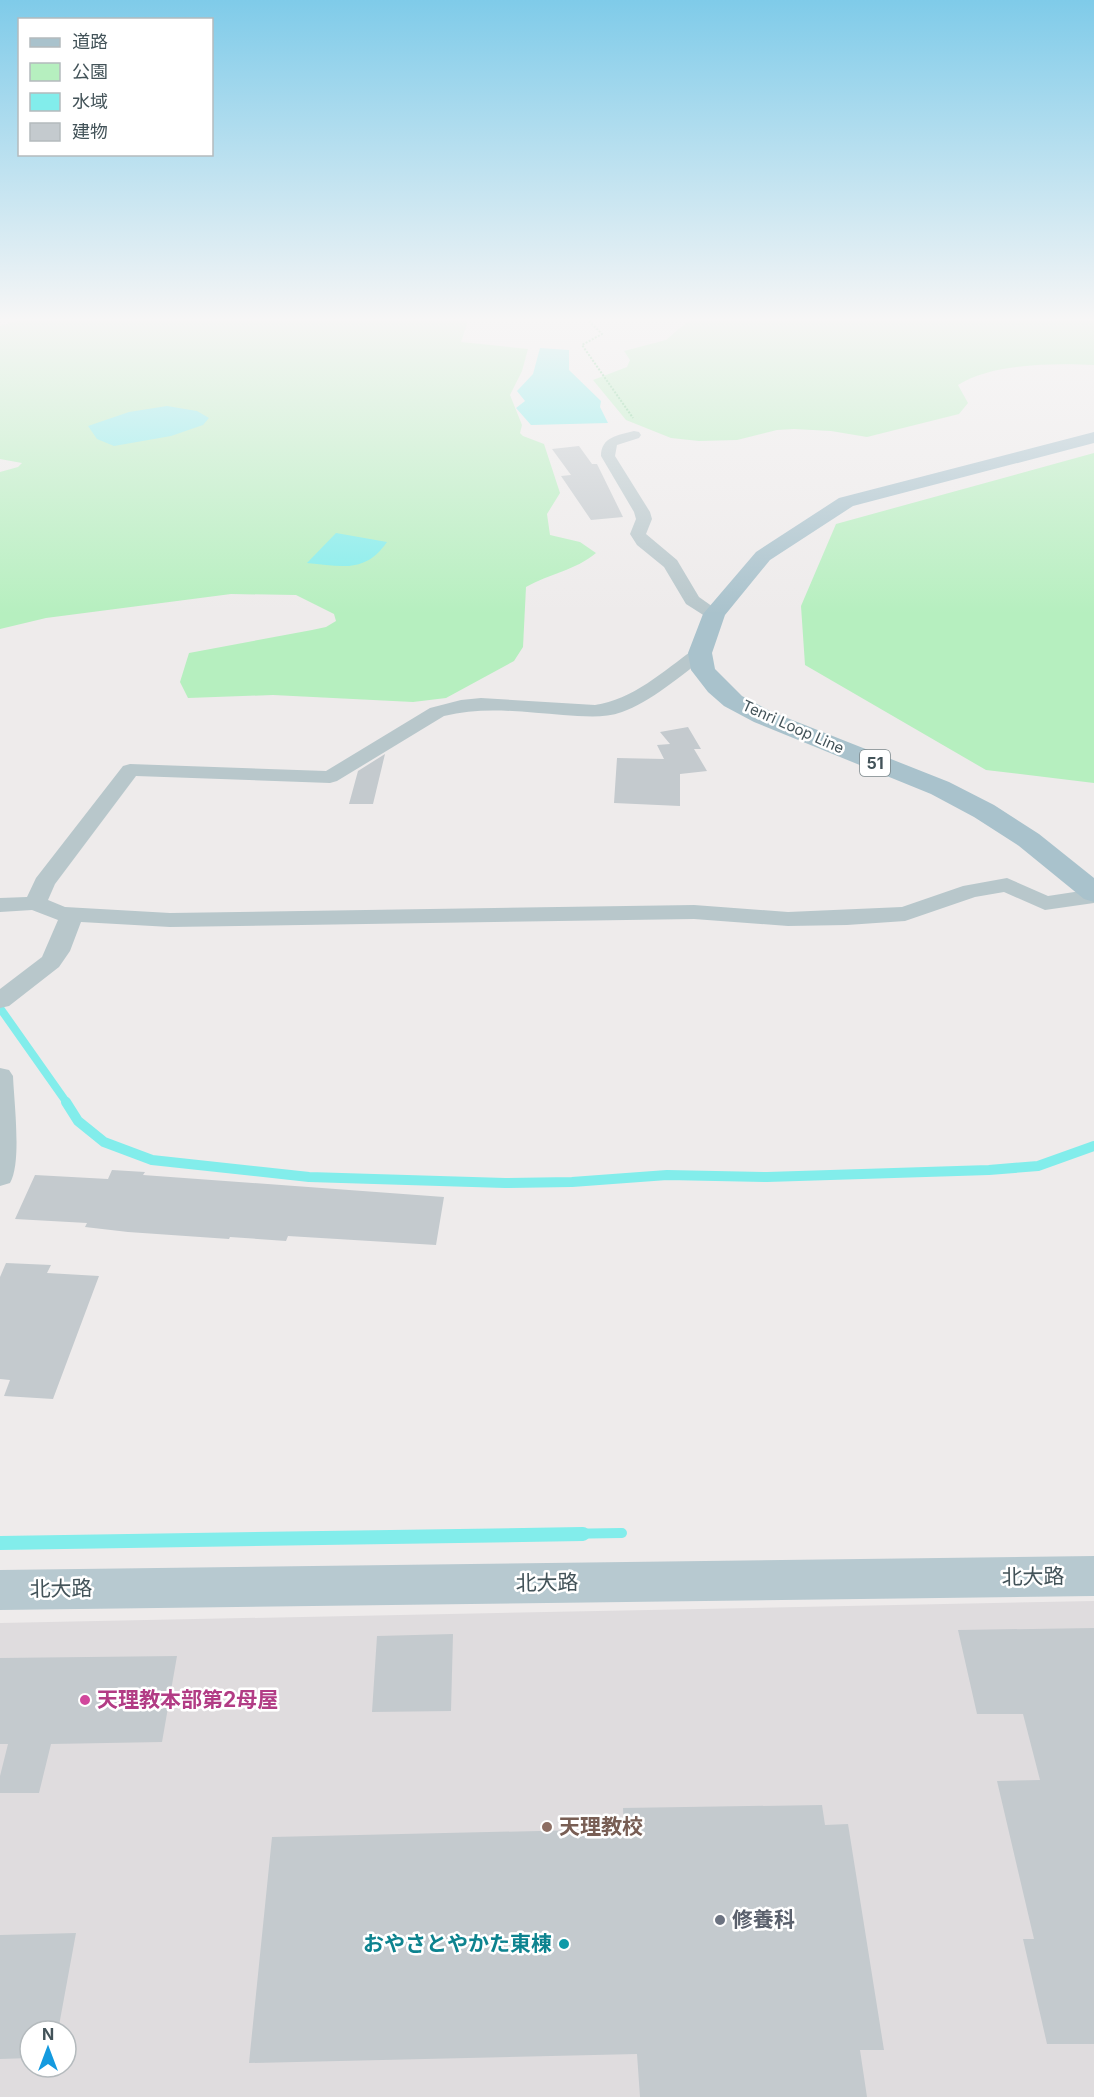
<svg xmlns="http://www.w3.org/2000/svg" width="1094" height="2097" font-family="Inter,'Noto Sans JP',sans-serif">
<rect width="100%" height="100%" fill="#eeebeb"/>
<path fill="#dfdcde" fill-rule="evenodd" d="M1094,1601V2097H0V1623ZM30,2031H66V2067H30Z"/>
<path fill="#b6efbf" d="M16,321H468L461,342L528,349L522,371L510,395L522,425L520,433L523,436L544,444L560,493L547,514L550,535L580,542L596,553C576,570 549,574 526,587L523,647L514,661L446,698L413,702L273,695L188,698L180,682L189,653L312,630L326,627L336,621L334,614L296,595L231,594L46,618L0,629V472L18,467L22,463L0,459V326Z
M688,321H1094V365C1055,363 992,363 958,385L968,403L959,414L867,437L831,431L794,429L777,430L737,440L699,441L671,438L626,420L593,380L627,367L630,360L624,351L666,340Z
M1094,453V783L986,770L805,665L801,606L836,524Z"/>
<path fill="#82edeb" d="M540,348L569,350V370L601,401L600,407L608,423L531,425L516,408L525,401L517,391L533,374Z
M167,406L197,411L209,418L203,425L171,436L114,446L97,439L88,426L129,412Z
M336,533L387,542C365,574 341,566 307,563Z"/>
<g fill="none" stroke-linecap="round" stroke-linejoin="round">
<path stroke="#82edeb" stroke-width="8" d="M0,1008L67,1103"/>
<path stroke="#82edeb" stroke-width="10" d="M66,1102L78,1121L104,1142L152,1160L309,1177L505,1183L572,1182L667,1175L767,1177L989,1170L1038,1166L1094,1146
M490,1535L622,1533"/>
<path stroke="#82edeb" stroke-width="14" d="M0,1543L583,1534"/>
</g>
<path fill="#c4cace" d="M579,446L592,464H597L623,517L591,520L561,476L571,475L552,449Z
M688,727L701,749H694L707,771L680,774V806L614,803L617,758L664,759L657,745L670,744L660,732Z
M385,754L373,804H349L358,771Z
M112,1170L145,1172L143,1175L444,1197L436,1245L288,1236L286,1241L230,1237L229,1239L128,1232L85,1227L87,1223L15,1219L35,1175L108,1179Z
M6,1263L51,1265L47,1273L99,1276L53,1399L4,1396L10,1380L0,1379V1277Z
M1094,1628V2044H1047L1023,1939H1034L997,1781L1040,1780L1023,1714H977L958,1630Z
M453,1634L451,1711L372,1712L377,1636Z
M177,1656L162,1742L51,1744L39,1793H0V1776L8,1744H0V1658Z
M822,1805L825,1825L848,1824L884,2050H860L867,2097H640L637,2054L249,2063L272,1837L624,1829L623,1808Z
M76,1933L58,2031H30V2058L0,2059V1935Z"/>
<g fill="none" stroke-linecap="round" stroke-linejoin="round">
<path stroke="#6ecd89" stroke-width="2" stroke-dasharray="2 1.5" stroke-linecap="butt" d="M589,321L602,334L582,345L633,418"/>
<path fill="#b8c7cb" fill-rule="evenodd" d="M634,431L639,432L641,435L639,438L617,445L615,456L650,512L652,519L646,534L677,560L699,597L723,614L720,618H708L686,604L664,567L637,545L630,534L636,519L634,512L601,456C601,437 618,435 634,431Z
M700,648L706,649L709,653L706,657C683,674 649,703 622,712C603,719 582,716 563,715C523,712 483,706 444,716L337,781L330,783L136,776L55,884L48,900L65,907L170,913L694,905L788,912L902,907L963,886L1007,878L1048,896L1094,889V903L1045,910L1004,892L975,897L905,921L847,925L788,926L694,919L170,927L81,922L70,951L59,967L9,1006L0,1008V989L42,957L58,920L32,910L0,912V898L27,897L36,878L123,766L130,764L326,771L430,708L461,700L481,698L595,705C632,700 664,671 694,649Z
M0,1068L9,1070L13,1076C14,1101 22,1163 10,1183L0,1186Z"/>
<path fill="#b7c9d0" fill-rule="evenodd" d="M1094,1556V1596L0,1610V1570Z"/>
<path fill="#a9c2cc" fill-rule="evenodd" d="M1094,432V443L853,506L770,560L725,615L712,653L715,669L742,696L772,712L949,782L994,805L1039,834L1094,878V902L1084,899L1019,846L974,817L931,794L754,722L724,706L708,692L691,670L688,653L703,614L756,552L839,498Z"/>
</g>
<linearGradient id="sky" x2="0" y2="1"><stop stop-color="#7fcbe9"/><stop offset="0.52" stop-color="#f7f6f6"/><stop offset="1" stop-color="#f7f6f6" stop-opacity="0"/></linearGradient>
<rect width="1094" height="614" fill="url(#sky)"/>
<circle fill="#d1479c" stroke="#fff" stroke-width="2" cx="85" cy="1700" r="6"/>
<circle fill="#8d6e63" stroke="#fff" stroke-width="2" cx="547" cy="1827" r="6"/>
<circle fill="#6b7280" stroke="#fff" stroke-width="2" cx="720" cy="1920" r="6"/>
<circle fill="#0f9aa8" stroke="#fff" stroke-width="2" cx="564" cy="1944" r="6"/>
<g text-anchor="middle" stroke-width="5" stroke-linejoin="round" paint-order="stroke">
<g font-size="15" fill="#435359" stroke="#fff">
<text transform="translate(793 727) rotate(24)" y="5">Tenri Loop Line</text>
</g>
<rect fill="#fff" stroke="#7b878b" stroke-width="1.5" x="860" y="750" width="30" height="26" rx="4.5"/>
<g font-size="16" font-weight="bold" fill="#435359">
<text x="875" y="769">51</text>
</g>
<g font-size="21" fill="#435359" stroke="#fff">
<text transform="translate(1033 1577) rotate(-1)" y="7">北大路</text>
<text transform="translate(547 1583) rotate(-1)" y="7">北大路</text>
<text transform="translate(61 1589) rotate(-1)" y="7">北大路</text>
</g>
<g font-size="21" font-weight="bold" fill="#b23c85" stroke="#fff" text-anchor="start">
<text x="97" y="1707">天理教本部第2母屋</text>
</g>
<g font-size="21" font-weight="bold" fill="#785e54" stroke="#fff" text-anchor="start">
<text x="559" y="1834">天理教校</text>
</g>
<g font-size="21" font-weight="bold" fill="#5b616d" stroke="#fff" text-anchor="start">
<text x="732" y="1927">修養科</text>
</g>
<g font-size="21" font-weight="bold" fill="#0d838f" stroke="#fff" text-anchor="end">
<text x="552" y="1951">おやさとやかた東棟</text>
</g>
</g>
<rect x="18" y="18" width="195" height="138" fill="#ffffff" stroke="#b4babd" stroke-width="1.5"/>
<rect x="30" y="38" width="30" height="9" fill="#a9c2cc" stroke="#b4babd" stroke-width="1.5"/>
<text x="72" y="48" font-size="18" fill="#435359">道路</text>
<rect x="30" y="63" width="30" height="18" fill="#b6efbf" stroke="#b4babd" stroke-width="1.5"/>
<text x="72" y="78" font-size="18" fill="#435359">公園</text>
<rect x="30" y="93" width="30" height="18" fill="#82edeb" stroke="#b4babd" stroke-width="1.5"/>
<text x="72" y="108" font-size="18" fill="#435359">水域</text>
<rect x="30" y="123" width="30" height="18" fill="#c4cace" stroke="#b4babd" stroke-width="1.5"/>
<text x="72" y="138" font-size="18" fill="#435359">建物</text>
<g transform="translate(48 2049)"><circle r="28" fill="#ffffff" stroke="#b4babd" stroke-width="1.5"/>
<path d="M0-4.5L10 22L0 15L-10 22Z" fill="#149adf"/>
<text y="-9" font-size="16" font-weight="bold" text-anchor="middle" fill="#435359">N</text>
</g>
</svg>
